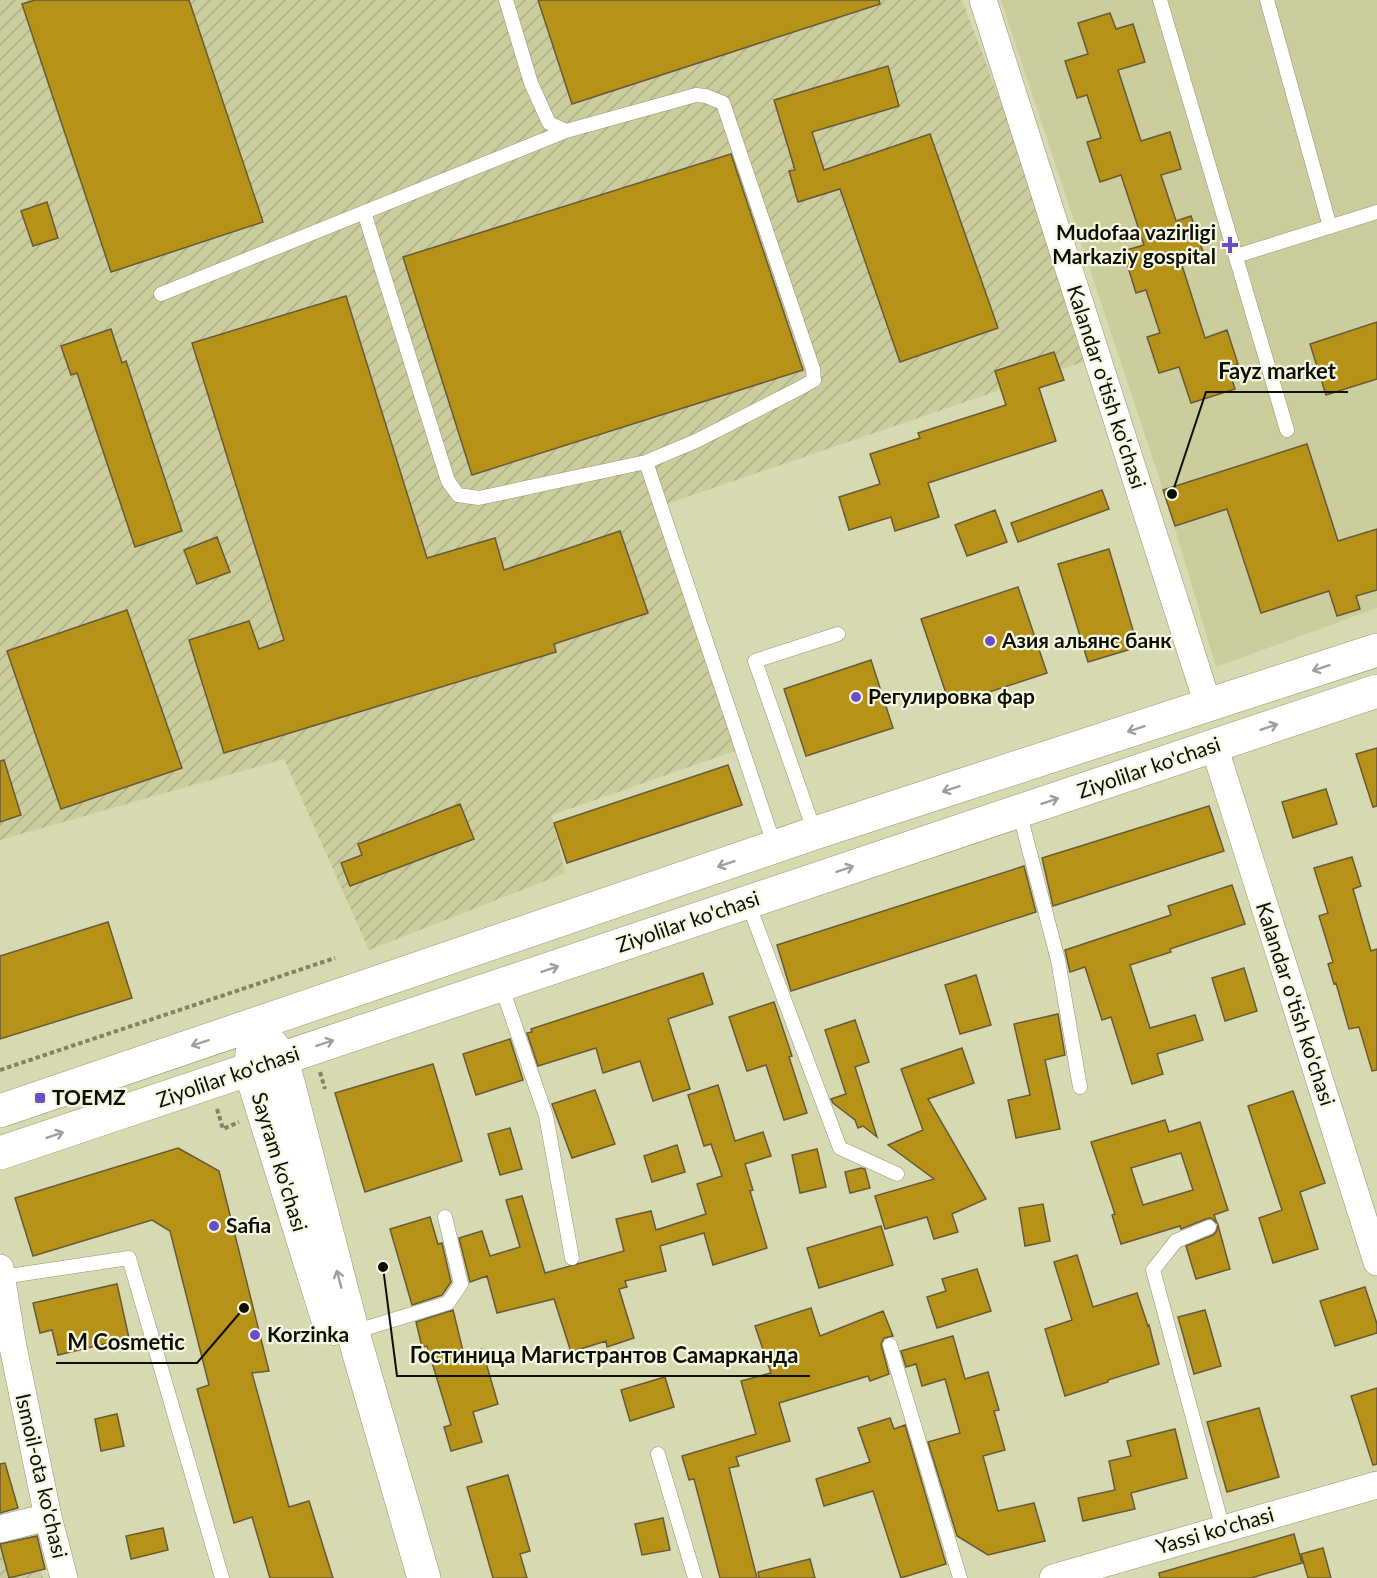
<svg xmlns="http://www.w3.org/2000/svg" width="1377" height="1578" font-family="Lato,sans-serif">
<defs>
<pattern id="industrial-furrows" width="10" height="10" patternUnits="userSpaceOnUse" patternTransform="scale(1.5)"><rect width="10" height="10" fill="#cbcd9d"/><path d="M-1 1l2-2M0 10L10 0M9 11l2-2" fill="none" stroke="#adaf86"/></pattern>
</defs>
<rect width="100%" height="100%" fill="#d7d9b1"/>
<path fill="#cbcd9d" d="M1001,0H1377V608L1216,667L1169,508Z"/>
<path fill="url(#industrial-furrows)" d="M0,0H962L1097,357L666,504L749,746L552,815L565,873L369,950L284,759L0,840Z
M30,1542L43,1578H0V1549Z"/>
<path fill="#b69219" stroke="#675a38" stroke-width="1.5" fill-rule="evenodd" d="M35,0H189L263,222L111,272L22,4Z
M538,0H879L880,4L572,104Z
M1110,13L1116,29L1133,24L1145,62L1118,70L1141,141L1170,132L1181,169L1161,175L1176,221L1191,216L1204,255L1181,262L1205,338L1227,330L1238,364L1228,367L1235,389L1191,403L1179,367L1159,373L1147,337L1160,333L1146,290L1136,293L1123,251L1144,245L1121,175L1100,182L1087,142L1101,138L1087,95L1077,98L1065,61L1088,54L1078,23Z
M888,66L899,106L812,132L824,170L930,134L998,328L900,362L840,189L798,202L789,171L795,170L774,100Z
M731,154L803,370L472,475L403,257Z
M47,202L58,238L33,246L21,211Z
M346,296L427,558L495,538L504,570L620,531L648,613L554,644L556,652L224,753L189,640L249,621L259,649L284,640L192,343Z
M1377,322V379L1326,395L1310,344Z
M111,329L122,363L126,361L182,531L135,547L77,373L71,375L61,346Z
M1054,352L1064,380L1039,388L1056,441L928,483L939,517L895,531L891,517L849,530L839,497L880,484L870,454L920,438L918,433L1006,405L995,371Z
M1307,444L1338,541L1377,529V590L1356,596L1360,609L1337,616L1329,591L1261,613L1227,509L1175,526L1163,490Z
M1102,490L1109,509L1018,542L1011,523Z
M995,510L1007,542L967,556L955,525Z
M217,537L230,572L197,584L184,550Z
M1109,549L1138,647L1088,662L1058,564Z
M1018,587L1047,673L950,705L921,619Z
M127,610L182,768L61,809L7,651Z
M871,660L893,728L806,756L784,689Z
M1377,748V806L1373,807L1356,754Z
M4,760L21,815L0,822V761Z
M728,765L742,805L567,863L554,823Z
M1326,789L1337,824L1293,838L1282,802Z
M460,804L474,839L350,886L341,863L362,855L358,844Z
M1209,806L1224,851L1053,906L1042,858Z
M1352,857L1361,886L1353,889L1371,951L1377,949V1070L1372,1071L1359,1027L1349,1029L1336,983L1334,984L1328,964L1333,962L1319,916L1328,913L1314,868Z
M1024,866L1036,912L791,991L777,945Z
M1232,885L1245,924L1170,949L1171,952L1130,965L1150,1028L1195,1015L1203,1040L1157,1054L1163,1074L1132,1084L1111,1017L1102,1020L1085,967L1070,972L1065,950L1171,915L1168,906Z
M108,922L132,998L0,1039V956Z
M1244,968L1257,1011L1225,1021L1212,978Z
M703,973L713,1004L668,1019L690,1089L653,1101L640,1061L603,1073L596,1048L538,1066L527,1033L532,1032L531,1029Z
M976,975L991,1025L960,1034L945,985Z
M774,1002L792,1056L789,1057L807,1113L784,1120L766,1065L747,1071L729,1017Z
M1058,1014L1065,1055L1045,1060L1060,1129L1016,1138L1008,1100L1030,1095L1014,1024Z
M855,1020L869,1062L855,1067L877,1137L863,1126L858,1128L855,1120L833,1103L831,1099L846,1094L825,1030Z
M510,1039L523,1080L476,1095L463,1054Z
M962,1048L974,1083L928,1099L986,1199L952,1214L958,1232L934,1239L927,1217L885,1229L875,1196L934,1179L888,1145L923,1130L901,1069Z
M433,1064L462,1161L365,1192L335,1093Z
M718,1085L735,1141L763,1132L771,1156L745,1164L753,1190L750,1191L767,1248L713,1265L704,1233L660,1246L666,1271L625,1281L627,1287L619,1289L634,1338L607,1347L606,1341L571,1352L554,1299L497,1313L487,1276L470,1282L459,1238L482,1231L490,1256L520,1247L506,1200L522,1196L545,1273L624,1251L616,1219L651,1211L656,1230L706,1214L697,1184L722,1176L711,1144L704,1146L688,1095Z
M595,1090L615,1144L572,1158L552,1104Z
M1293,1091L1325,1183L1300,1192L1318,1249L1273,1263L1259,1218L1282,1210L1248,1106Z
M1165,1120L1169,1132L1200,1122L1228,1210L1214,1215L1217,1223L1211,1218L1206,1219L1181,1229L1180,1226L1121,1244L1112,1215L1115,1214L1091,1142ZM1181,1153L1193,1190L1143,1205L1131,1168Z
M510,1128L522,1169L500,1175L488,1134Z
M677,1145L685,1172L652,1182L644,1156Z
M178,1148L219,1171L269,1371L252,1373L289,1507L309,1501L333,1578H270L252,1517L234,1523L197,1389L209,1385L170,1231L152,1220L33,1256L15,1198Z
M817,1149L826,1187L800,1193L792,1155Z
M861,1168L865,1169L870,1188L850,1193L845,1172Z
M1043,1204L1050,1241L1025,1246L1019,1208Z
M430,1217L438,1244L442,1243L451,1282L442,1295L412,1305L390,1229Z
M1218,1225L1230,1269L1196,1279L1186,1246L1213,1235L1216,1232Z
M881,1226L893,1265L819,1288L807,1248Z
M1077,1255L1093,1307L1137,1293L1148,1326L1149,1325L1159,1364L1108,1380V1382L1065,1396L1045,1329L1072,1320L1054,1262Z
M977,1269L991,1311L937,1328L927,1297L946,1291L942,1279Z
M117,1284L129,1338L58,1355L52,1330L40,1333L33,1303Z
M1365,1287L1377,1324V1333L1335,1346L1320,1301Z
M811,1308L820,1336L883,1311L893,1336L884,1338L881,1344L889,1374L870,1381L868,1376L779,1403L790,1441L736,1457L739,1466L729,1468L757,1578H720L694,1479L689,1480L682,1456L756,1434L741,1381L771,1373L755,1326Z
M453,1310L464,1355L482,1349L498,1404L473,1412L482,1442L451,1451L444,1427L451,1425L427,1346L422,1347L416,1322Z
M1205,1310L1221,1366L1194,1374L1178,1317Z
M953,1336L965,1379L988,1372L999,1410L994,1411L1005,1450L983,1456L998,1511L1034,1503L1045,1541L988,1555L957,1536L928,1442L960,1433L945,1379L922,1386L916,1364L906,1367L901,1351Z
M665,1377L674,1407L630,1421L621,1390Z
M1377,1388V1464L1373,1465L1351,1396Z
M1259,1408L1279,1477L1227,1492L1207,1422Z
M117,1414L124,1446L101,1451L95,1419Z
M890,1418L894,1429L905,1425L946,1564L901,1578L873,1491L824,1506L816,1479L870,1462L858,1428Z
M1175,1429L1187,1478L1131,1493L1135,1509L1083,1521L1078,1498L1115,1490L1109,1461L1131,1456L1127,1441Z
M5,1463L18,1508L0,1513V1464Z
M508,1475L530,1551L520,1554L527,1578H493L467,1487Z
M663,1518L670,1550L642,1555L635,1524Z
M163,1528L168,1550L131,1559L126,1536Z
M1294,1534L1302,1563L1251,1578H1160L1159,1573Z
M37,1536L45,1569L9,1578L0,1544Z
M1323,1548L1331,1578H1308L1301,1554Z
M810,1559L815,1578H759L758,1572Z"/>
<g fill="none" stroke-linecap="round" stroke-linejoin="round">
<g stroke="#92946e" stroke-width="15">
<path id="lane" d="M506,0L531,83L549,123L566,131L696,95L706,96L723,103L813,369L814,380L800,388L696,441L646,462L775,847
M1160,0L1287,430
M1267,0L1330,227
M364,212L448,481L458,495L479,498L646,462
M1236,256L1377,212
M161,294L566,131
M1019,811L1058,960L1080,1087
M815,833L755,661L838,634
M748,903L840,1148L897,1174
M501,985L546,1116L572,1258
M1209,1227L1176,1241L1153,1270L1223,1529
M2,1277L129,1258L222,1578
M334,1338L448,1303L461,1284L445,1217
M890,1345L960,1578
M658,1454L695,1578"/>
</g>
<g stroke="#92946e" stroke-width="28">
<path id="street" d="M983,0L1208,705
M1214,746L1377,1262
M0,1268L12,1342L48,1517L64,1578
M0,1529L48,1517
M1053,1578L1377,1485"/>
</g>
<g stroke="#92946e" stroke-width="34">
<path id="secondary" d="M270,1043L282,1059L353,1333L424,1578
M253,1047L250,1069L327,1317
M0,1111L815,833L1377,650
M0,1153L1377,691"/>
</g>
<path stroke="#818367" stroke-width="4" stroke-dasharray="4.5 3" stroke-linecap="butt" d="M0,1070L335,958
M320,1072L325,1089
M217,1109L223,1129L239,1122"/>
<use href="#lane" stroke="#fff" stroke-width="14"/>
<use href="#street" stroke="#fff" stroke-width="27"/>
<use href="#secondary" stroke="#fff" stroke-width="33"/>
</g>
<defs><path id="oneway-shaft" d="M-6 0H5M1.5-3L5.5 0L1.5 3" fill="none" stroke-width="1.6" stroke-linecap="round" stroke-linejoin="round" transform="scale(1.5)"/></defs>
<g stroke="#9f9f9a">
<use href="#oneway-shaft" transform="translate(1321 668) rotate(162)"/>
<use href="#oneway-shaft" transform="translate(1269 727) rotate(-19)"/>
<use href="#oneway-shaft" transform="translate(1136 729) rotate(162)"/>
<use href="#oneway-shaft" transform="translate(951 789) rotate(162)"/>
<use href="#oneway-shaft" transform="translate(1050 801) rotate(-19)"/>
<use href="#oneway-shaft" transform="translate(726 864) rotate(161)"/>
<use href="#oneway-shaft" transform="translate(845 869) rotate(-19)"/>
<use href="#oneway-shaft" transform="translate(550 969) rotate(-19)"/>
<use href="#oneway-shaft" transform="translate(200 1043) rotate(162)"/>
<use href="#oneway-shaft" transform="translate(325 1043) rotate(-18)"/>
<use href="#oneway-shaft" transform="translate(55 1135) rotate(-19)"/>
<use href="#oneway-shaft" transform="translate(339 1279) rotate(-105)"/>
</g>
<g fill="#6b4dc6" stroke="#f7f8e4" stroke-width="2">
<path d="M1227 236h6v6h6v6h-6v6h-6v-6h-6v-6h6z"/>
<circle cx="990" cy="641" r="6"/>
<circle cx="856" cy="697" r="6"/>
<rect x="34" y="1092" width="12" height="12" rx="3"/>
<circle cx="214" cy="1226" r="6"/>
<circle cx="255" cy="1335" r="6"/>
</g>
<g text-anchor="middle" stroke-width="4.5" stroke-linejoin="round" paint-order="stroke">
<g font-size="21" font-weight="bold" fill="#0e0f03" stroke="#f7f8e4" text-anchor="start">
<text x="1216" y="240" text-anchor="end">Mudofaa vazirligi<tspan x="1216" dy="24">Markaziy gospital</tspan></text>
<text x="1002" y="648">Азия альянс банк</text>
<text x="868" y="704">Регулировка фар</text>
<text x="52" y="1105">TOEMZ</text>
<text x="226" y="1233">Safia</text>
<text x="267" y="1342">Korzinka</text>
</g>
<g font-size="21" fill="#0e0f03" stroke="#f7f8e4">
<text transform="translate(1106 387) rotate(72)" y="7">Kalandar o'tish ko'chasi</text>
<text transform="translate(1149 768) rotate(-19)" y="7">Ziyolilar ko'chasi</text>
<text transform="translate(688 922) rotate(-19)" y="7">Ziyolilar ko'chasi</text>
<text transform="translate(1295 1004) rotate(72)" y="7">Kalandar o'tish ko'chasi</text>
<text transform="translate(228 1077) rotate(-19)" y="7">Ziyolilar ko'chasi</text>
<text transform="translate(279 1162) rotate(73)" y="7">Sayram ko'chasi</text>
<text transform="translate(41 1476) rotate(77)" y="7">Ismoil-ota ko'chasi</text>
<text transform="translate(1215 1531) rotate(-16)" y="7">Yassi ko'chasi</text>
</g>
</g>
<path fill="none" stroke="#0e0f03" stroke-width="2" d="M1172 494L1206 392H1348M244 1308L197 1363H56M383 1267L397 1376H810"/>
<g fill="#0e0f03" stroke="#f7f8e4" stroke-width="2">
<circle cx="1172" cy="494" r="6"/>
<circle cx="244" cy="1308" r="6"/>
<circle cx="383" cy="1267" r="6"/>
</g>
<g font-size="22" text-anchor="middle" font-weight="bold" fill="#0e0f03" stroke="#f7f8e4" stroke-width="4.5" stroke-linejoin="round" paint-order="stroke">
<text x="1277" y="379">Fayz market</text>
<text x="126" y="1350">M Cosmetic</text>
<text x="604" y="1363">Гостиница Магистрантов Самарканда</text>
</g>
</svg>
